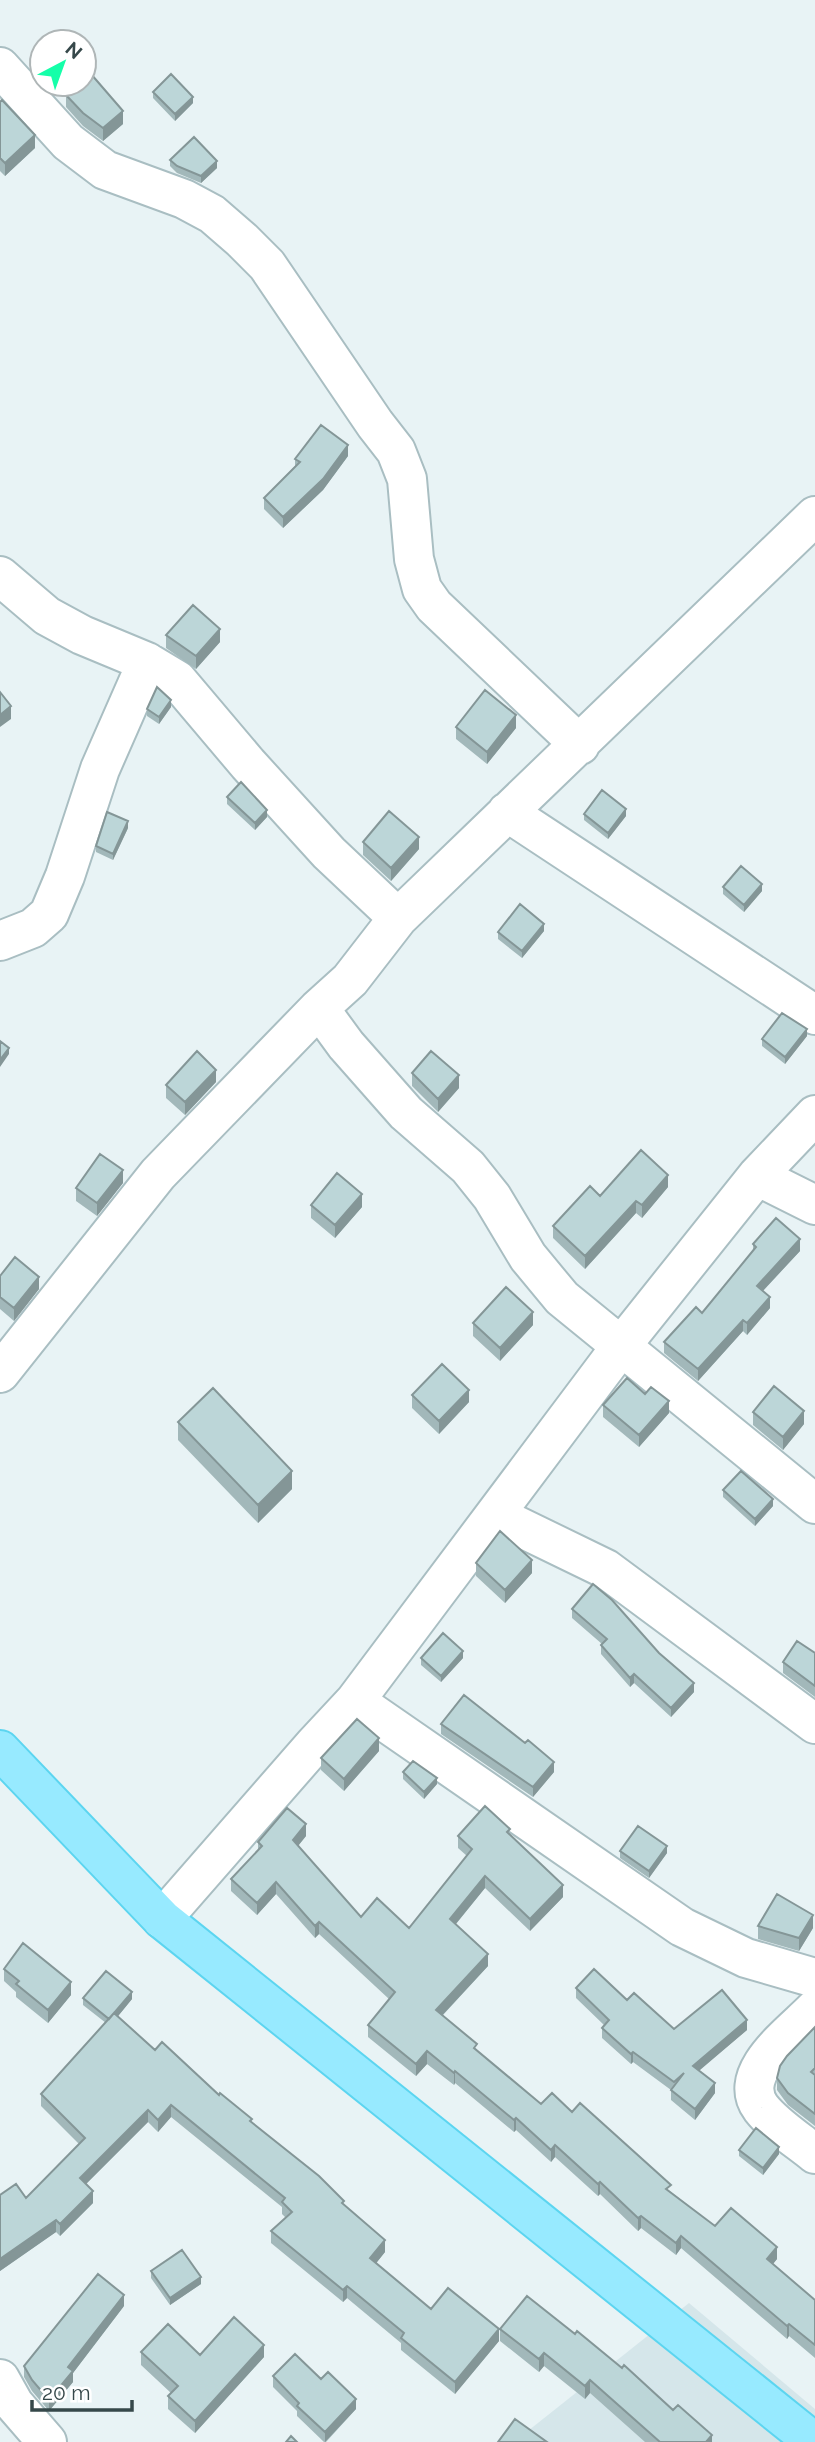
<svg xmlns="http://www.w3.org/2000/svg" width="815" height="2442" font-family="Raleway,sans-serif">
<rect width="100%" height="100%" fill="#e8f3f5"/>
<path fill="#d5e6ea" d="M689,2303L815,2409V2442H514Z"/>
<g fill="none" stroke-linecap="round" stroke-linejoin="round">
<g stroke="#a9bec2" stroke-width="42">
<path id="minor" d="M0,67L68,142L105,170L184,199L212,214L242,240L267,265L375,424L396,451L407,479L414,559L422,589L434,606L580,745
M0,576L47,616L82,635L147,662L177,680L248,764L329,853L398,918
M507,812L815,1015
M0,941L33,928L49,914L65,876L100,769L147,662
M319,1008L346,1045L406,1113L468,1167L492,1197L528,1257L562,1298L815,1504
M757,1176L815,1205
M0,1373L158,1174L319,1008L350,980L398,918L815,516
M495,1515L606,1569L815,1724
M355,1701L682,1927L746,1958L815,1978
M162,1919L314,1745L355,1701L622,1345L757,1176L815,1115
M815,2009C792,2033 735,2073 761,2108C775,2126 798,2140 815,2154
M0,2379L14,2404L47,2442"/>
</g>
<g stroke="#5cd5f0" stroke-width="42">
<path id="major" d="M0,1750L162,1919L814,2442"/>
</g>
<use href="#minor" stroke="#fff" stroke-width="38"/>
<use href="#major" stroke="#97eaff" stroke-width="38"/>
</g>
<path fill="#a2b8ba" d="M153,92L193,103L175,121L153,98Z
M66,95L123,124L103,141L83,126L66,107Z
M0,102L35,148L5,176L0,171Z
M170,160L217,168L201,183L177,173L170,166Z
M348,456L323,490L283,528L264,509V498L295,466V459Z
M166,635L220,642L196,669L166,648Z
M171,707L159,724L147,716V709Z
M456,727L516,728L487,764L456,739Z
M227,797L267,817L255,830L227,804Z
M584,814L626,816L608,839L584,820Z
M128,828L113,860L96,852V846Z
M363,842L419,849L391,881L363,855Z
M723,887L762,891L744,912L723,894Z
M544,931L522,958L498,939V932Z
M807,1036L785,1064L762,1046V1039Z
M412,1073L459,1088L438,1112L412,1086Z
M216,1082L185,1115L166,1098V1085Z
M123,1183L97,1216L76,1201V1188Z
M668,1187L642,1218L636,1213L585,1269L553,1238V1226L600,1196Z
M311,1205L362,1207L335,1238L311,1218Z
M753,1244L800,1251L763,1291L770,1308L747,1335L743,1331L698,1381L664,1353V1342L702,1313L753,1251Z
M0,1276L39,1289L14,1321L0,1309Z
M473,1323L533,1325L500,1361L473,1336Z
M412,1395L469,1402L439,1434L412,1408Z
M603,1405L669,1413L639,1447L603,1417Z
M753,1412L804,1424L783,1450L753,1425Z
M178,1422L292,1489L258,1523L178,1440Z
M723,1490L773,1506L755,1526L723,1497Z
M476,1563L532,1573L505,1603L476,1576Z
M572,1609L694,1692L671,1717L634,1683L630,1687L601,1654V1645L602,1644L572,1618Z
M815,1653V1697L783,1673V1662Z
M421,1658H463L441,1682L421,1665Z
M441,1724L554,1772L533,1797L441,1734Z
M379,1751L344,1791L321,1770V1758Z
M403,1772L437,1784L424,1799L403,1779Z
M510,1835L563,1897L530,1931L485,1888L456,1924L488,1966L443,2015L477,2051L541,2104L572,2112L671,2192L715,2226L777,2259L773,2264L815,2300V2358L789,2336L787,2339L681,2248L676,2255L641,2228L638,2231L600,2194L598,2196L555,2157L551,2162L516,2130L514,2132L455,2083L454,2085L427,2064L416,2076L368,2037V2025L389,1999L319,1934L315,1938L276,1894L257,1915L231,1891V1879L258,1851V1842L306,1836L298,1846L361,1917L409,1928L467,1856L458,1848V1836Z
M620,1851L667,1853L649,1878L620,1858Z
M758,1926L813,1928L799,1951L758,1939Z
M4,1969L71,1995L48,2023L16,1997V1992L4,1981Z
M576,1988L627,2000L674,2029L747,2030L699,2070L715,2093L695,2120L671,2100V2090L633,2062L631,2064L602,2038V2028L604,2025L576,1998Z
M83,1998L132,1999L118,2016L155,2050L219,2095L252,2122L344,2205L385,2252L376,2263L431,2309L499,2341L455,2394L401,2350V2343L347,2298L343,2302L271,2243V2231L286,2218L282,2214V2207L171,2117L158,2132L148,2122L86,2184L93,2203L60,2236L56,2232L0,2271V2195L26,2198L79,2144L41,2106V2094L106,2023L83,2005Z
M815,2027V2126L788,2105L777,2090V2078Z
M739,2150L779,2154L763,2175L739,2156Z
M151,2271L201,2284L170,2305L151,2278Z
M124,2306L73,2373V2382L49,2411L32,2391L24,2377V2366Z
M500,2329L673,2410L712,2442H645L590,2393L585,2399L544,2366L539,2372L500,2341Z
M141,2352L200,2355L264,2357L195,2433L168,2409V2396L171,2393L141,2365Z
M273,2376L321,2379L356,2409L326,2442H324L297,2416V2411L273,2387Z"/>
<path fill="#849697" d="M193,97V103L175,121V114Z
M123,111V124L103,141V128Z
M35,135V148L5,176V163Z
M217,161V168L201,183V176Z
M348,445V456L323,490L283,528V517Z
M220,629V642L196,669V656Z
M171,700V707L159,724V717Z
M11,706V719L0,727V715Z
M516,715V728L487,764V752Z
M626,809V816L608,839V833Z
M267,810V817L255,830V823Z
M128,821V828L113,860V854Z
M419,837V849L391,881V868Z
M762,884V891L744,912V905Z
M544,924V931L522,958V951Z
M807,1029V1036L785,1064V1057Z
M9,1048V1054L0,1067V1060Z
M216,1070V1082L185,1115V1102Z
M459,1075V1088L438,1112V1099Z
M123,1170V1183L97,1216V1203Z
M668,1175V1187L642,1218V1205Z
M362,1194V1207L335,1238V1225Z
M636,1201V1213L585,1269V1256Z
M800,1239V1251L757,1297V1286Z
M39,1277V1289L14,1321V1308Z
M770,1297V1308L747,1335V1323Z
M533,1312V1325L500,1361V1348Z
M743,1320V1331L698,1381V1369Z
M469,1390V1402L439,1434V1421Z
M669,1401V1413L639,1447V1435Z
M804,1411V1424L783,1450V1437Z
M292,1471V1489L258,1523V1505Z
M773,1499V1506L755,1526V1519Z
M532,1560V1573L505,1603V1590Z
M463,1651V1658L441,1682V1676Z
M634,1674V1683L630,1687V1678Z
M694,1683V1692L671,1717V1708Z
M379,1738V1751L344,1791V1779Z
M554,1762V1772L533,1797V1787Z
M437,1778V1784L424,1799V1792Z
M306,1824V1836L293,1852V1840Z
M667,1846V1853L649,1878V1871Z
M485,1876V1888L450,1931V1919Z
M276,1882V1894L257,1915V1903Z
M563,1885V1897L530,1931V1919Z
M813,1915V1928L799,1951V1938Z
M319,1922V1934L315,1938V1926Z
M488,1954V1966L436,2022V2010Z
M71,1982V1995L48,2023V2010Z
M132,1992V1999L110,2026V2019Z
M747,2020V2030L693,2076V2066Z
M427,2051V2064L416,2076V2064Z
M633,2052V2062L631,2064V2054Z
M455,2071V2083L454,2085V2073Z
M715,2083V2093L695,2120V2109Z
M171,2105V2117L158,2132V2120Z
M148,2110V2122L80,2190V2178Z
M516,2118V2130L514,2132V2120Z
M555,2145V2157L551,2162V2150Z
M779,2147V2154L763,2175V2168Z
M600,2182V2194L598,2196V2184Z
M93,2191V2203L60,2236V2224Z
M641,2216V2228L638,2231V2218Z
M56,2220V2232L0,2271V2259Z
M681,2236V2248L676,2255V2243Z
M385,2240V2252L370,2271V2258Z
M777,2247V2259L767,2271V2259Z
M201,2277V2284L170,2305V2298Z
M347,2286V2298L343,2302V2290Z
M124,2295V2306L73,2373V2382L49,2411V2400L68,2367Z
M789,2324V2336L787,2339V2326Z
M499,2329V2341L455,2394V2382Z
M264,2345V2357L195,2433V2421Z
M544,2353V2366L539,2372V2359Z
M590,2380V2393L585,2399V2386Z
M356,2399V2409L325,2442V2432Z
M712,2435V2442H706Z"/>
<path fill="#bcd6d8" stroke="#849697" stroke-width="2" d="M91,74L123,111L103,128L83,113L66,95L79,84H84V80Z
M171,74L193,97L175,114L153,92Z
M2,100L35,135L5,163L0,158V102Z
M194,137L217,161L201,176L177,166L170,160Z
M321,425L348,445L323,479L283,517L264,498L300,462L295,459Z
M193,605L220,629L196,656L166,635Z
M157,687L171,700L159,717L147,709Z
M485,690L516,715L487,752L456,727Z
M0,692L11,706L0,715Z
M241,782L267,810L255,823L227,797Z
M602,790L626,809L608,833L584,814Z
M389,811L419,837L391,868L363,842Z
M107,812L128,821L113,854L96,846Z
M741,866L762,884L744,905L723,887Z
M520,904L544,924L522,951L498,932Z
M782,1013L807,1029L785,1057L762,1039Z
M0,1041L9,1048L0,1060Z
M197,1051L216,1070L185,1102L166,1085Z
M431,1051L459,1075L438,1099L412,1073Z
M641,1150L668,1175L642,1205L636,1201L585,1256L553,1226L590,1186L600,1196Z
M100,1154L123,1170L97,1203L76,1188Z
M337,1173L362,1194L335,1225L311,1205Z
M776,1218L800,1239L757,1286L770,1297L747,1323L743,1320L698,1369L664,1342L696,1307L702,1313L756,1247L753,1244Z
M15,1257L39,1277L14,1308L0,1297V1276Z
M506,1287L533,1312L500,1348L473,1323Z
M442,1364L469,1390L439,1421L412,1395Z
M627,1378L645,1394L651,1387L669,1401L639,1435L603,1405Z
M774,1386L804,1411L783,1437L753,1412Z
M213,1388L292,1471L258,1505L178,1422Z
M741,1471L773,1499L755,1519L723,1490Z
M500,1531L532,1560L505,1590L476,1563Z
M593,1584L612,1600L659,1653L694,1683L671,1708L634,1674L630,1678L601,1645L607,1639L572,1609Z
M443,1633L463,1651L441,1676L421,1658Z
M797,1641L815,1653V1686L783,1662Z
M464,1695L525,1743L528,1740L554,1762L533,1787L441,1724Z
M357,1719L379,1738L344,1779L321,1758Z
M413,1761L437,1778L424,1792L403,1772Z
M485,1806L510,1829L507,1832L563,1885L530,1919L485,1876L450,1919L488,1954L436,2010L477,2044L474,2048L541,2104L552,2093L572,2112L580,2103L671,2185L666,2189L715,2226L731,2208L777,2247L767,2259L815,2300V2345L789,2324L787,2326L681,2236L676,2243L641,2216L638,2218L600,2182L598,2184L555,2145L551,2150L516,2118L514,2120L455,2071L454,2073L427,2051L416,2064L368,2025L395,1992L319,1922L315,1926L276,1882L257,1903L231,1879L262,1846L258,1842L287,1808L306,1824L293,1840L361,1917L377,1898L409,1928L472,1849L458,1836Z
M638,1826L667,1846L649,1871L620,1851Z
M777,1894L813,1915L799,1938L758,1926Z
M23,1943L71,1982L48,2010L16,1984L19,1981L4,1969Z
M594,1969L627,2000L634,1993L674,2029L722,1990L747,2020L693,2066L715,2083L695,2109L671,2090L684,2073L674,2082L633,2052L631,2054L602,2028L609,2020L576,1988Z
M106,1971L132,1992L109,2019L83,1998Z
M114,2013L155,2050L162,2042L219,2095L220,2093L252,2119L250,2121L319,2176L344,2201L342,2203L385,2240L370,2258L431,2309L448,2288L499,2329L455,2382L401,2338L404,2333L347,2286L343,2290L271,2231L292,2212L282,2202L285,2198L171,2105L158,2120L148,2110L80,2178L93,2191L60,2224L56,2220L0,2259V2195L16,2184L26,2198L85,2138L41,2094Z
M815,2027V2068L811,2072L815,2075V2114L788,2093L777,2078L780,2066L787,2056Z
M756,2128L779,2147L763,2168L739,2150Z
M182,2250L201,2277L170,2298L151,2271Z
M98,2274L124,2295L68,2367L73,2371L49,2400L32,2380L24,2366Z
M527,2296L575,2334L577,2331L622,2368L624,2365L673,2410L678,2405L712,2435L706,2442H660L590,2380L585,2386L544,2353L539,2359L500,2329Z
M234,2317L264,2345L195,2421L168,2396L178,2386L141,2352L168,2324L200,2355Z
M295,2354L321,2379L328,2372L356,2399L325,2432L297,2406L299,2403L273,2376Z
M515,2419L547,2442H498Z
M291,2436L297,2442H286Z"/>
<g transform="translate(63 63) rotate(41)"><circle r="33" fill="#ffffff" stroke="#afb6b7" stroke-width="2"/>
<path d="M0-5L12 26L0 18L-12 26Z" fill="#15ffa9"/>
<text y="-10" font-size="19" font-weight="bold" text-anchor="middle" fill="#36484a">N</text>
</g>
<path d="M32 2400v10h100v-10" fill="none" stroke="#36484a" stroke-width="3.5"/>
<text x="42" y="2400" font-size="21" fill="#36484a" stroke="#ffffff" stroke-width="5" paint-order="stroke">20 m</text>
</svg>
